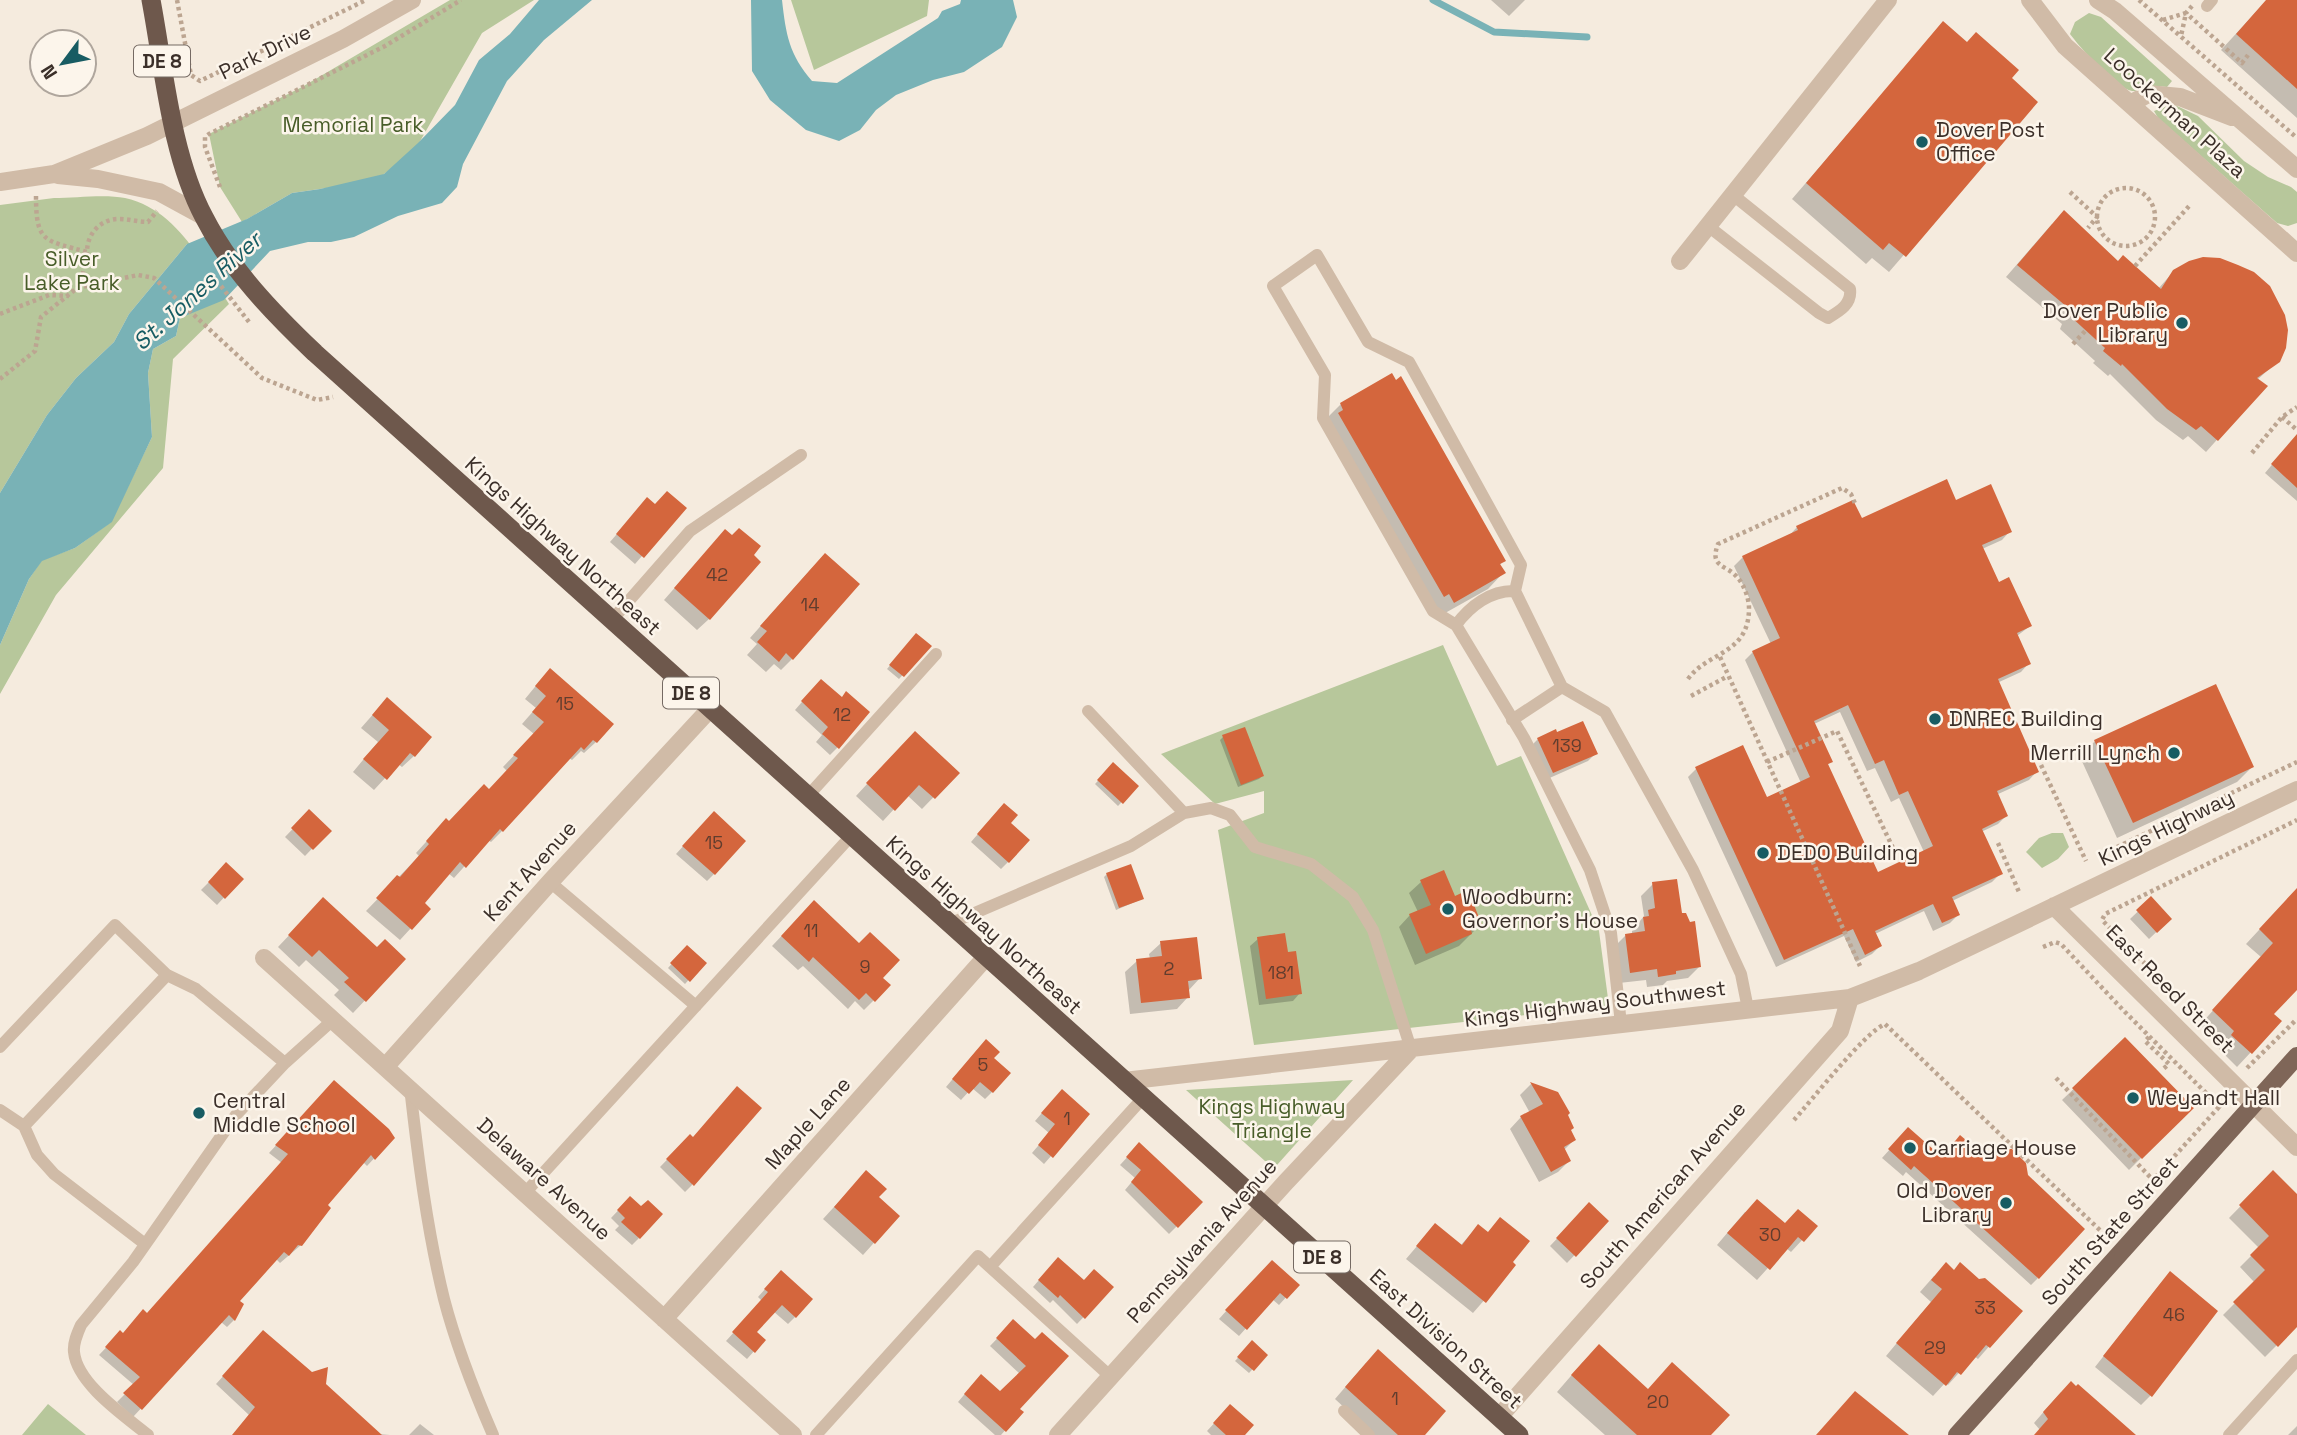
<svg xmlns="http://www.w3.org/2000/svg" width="2297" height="1435" font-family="'Space Grotesk',sans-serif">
<rect width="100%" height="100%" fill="#f5ebde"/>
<path fill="#b7c79b" d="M450,0H534L482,33L415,150L375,181L292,193L242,222L220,187L209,134L302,87Z
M791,0H929L927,16L814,70Z
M2089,13L2101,17L2172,81L2167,87C2151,84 2149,90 2135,91C2119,93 2079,46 2070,34L2075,22Z
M2173,104L2198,116L2244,161L2268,177L2291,187L2297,192V223L2288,226L2277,223L2158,118L2154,111Z
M54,198C75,198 105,194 125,198C178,210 202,263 229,304L173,359L163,468L56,595L0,694V645L29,579L42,560L75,548L111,522L152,437L148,373L153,349L176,336L180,318L206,306L187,244L129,314L114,342L76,378L47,415L0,493V205Z
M1443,645L1497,766L1521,756L1599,931L1609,1006L1254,1045L1218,830L1264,813V791L1215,804L1161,754Z
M2052,833H2063L2069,847L2058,859L2042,868L2026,852L2039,838Z
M1353,1080L1277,1165L1265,1161L1186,1090Z
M48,1404L86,1435H22Z"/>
<path fill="#79b2b6" d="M539,0H592L544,40L507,81L463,164L457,187L442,203L398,216L354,237L331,242H308L270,251L224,300L180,318L176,336L153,349L148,373L152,437L112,522L75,548L42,561L29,579L0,645V493L47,415L76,378L114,342L129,314L187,244L247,219L292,193L320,189L384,174L418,143L455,105L479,60L510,34Z
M751,0H782C786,35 789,54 812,81L837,83L938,18L942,11L960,4L961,0H1013L1017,17L1002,47L964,72L933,80L896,95L876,110L860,130L839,141L806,130L770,100L752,71Z"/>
<path fill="#0003" fill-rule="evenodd" d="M1491,0H1525L1509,16Z
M2267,0H2297V118L2221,50Z
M1943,24L2036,102L1889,272L1872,258L1866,264L1792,199Z
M2052,224L2158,289L2174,271L2278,361L2257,380L2265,386L2206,452L2188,436L2183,440L2156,420L2110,374L2108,376L2093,363L2095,361L2060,329L2062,324L2006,277Z
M1341,404L1504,560L1499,566L1503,573L1488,589L1438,617L1325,420Z
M2297,435V501L2265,473Z
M1956,502L2010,531L2002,540L1982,549L1998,584L2030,626L2017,636L2029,663L2021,672L1997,683L2037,771L2029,780L1996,795L2006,816L1998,824L1981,832L2000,874L1992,882L1952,901L1958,915L1950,923L1933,931L1924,911L1875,934L1880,946L1872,954L1856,962L1844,936L1776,967L1688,777L1696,769L1766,800L1801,783L1745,660L1753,652L1771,644L1734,566L1743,557L1789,536L1797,527L1861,521ZM1840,712L1867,771L1875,768L1891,802L1899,798L1924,852L1877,874L1827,765L1831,762L1814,724Z
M654,506L684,508L635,564L610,542L640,507Z
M714,543L751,555L709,619L697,630L664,600Z
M813,567L792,659L781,670L774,664L766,672L747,655L757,644L750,638Z
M913,638L929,646L899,679L887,669Z
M539,682L596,742L584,753L581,751L572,760L569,758L502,831L491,842L488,840L454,878L448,873L422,903L411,928L400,940L366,911L419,856L416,853L435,832L488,791L507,771L503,767L534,734L522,724L536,708L525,699Z
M814,688L838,747L830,755L816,742L822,735L795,710Z
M376,711L414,756L402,767L398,764L374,790L353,772L378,742L361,728Z
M1223,737L1262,776L1259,779L1238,787L1220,740Z
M1538,739L1596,753L1588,761L1545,780L1531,746Z
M2095,741L2252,767L2237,782L2117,838L2080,757Z
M903,745L957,773L922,809L907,795L883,821L856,796Z
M1113,765L1137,786L1118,806L1095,784Z
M309,812L329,831L305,856L285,837Z
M997,812L1009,823L1008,862L1001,869L971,842Z
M706,821L714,874L707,881L676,854Z
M226,865L241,879L217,905L201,890Z
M1443,873L1454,898L1480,925L1459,946L1415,965L1399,927L1410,915L1418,912L1409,893L1421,882Z
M1107,874L1142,899L1116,910L1104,877Z
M1653,884L1689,924L1700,966L1688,978L1667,981L1663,985L1647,987L1646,980L1619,983L1614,947L1626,935L1632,934V931L1644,916L1641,896Z
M2297,889V987L2272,1014L2280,1021L2237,1067L2219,1049L2222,1046L2200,1025L2261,957L2246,944Z
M2151,899L2170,919L2149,939L2130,919Z
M814,902L889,985L864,1010L855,1001L848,1009L803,966L798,970L772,946Z
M312,911L377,950L404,959L353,1013L334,995L339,990L306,960L299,967L278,947Z
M1258,939L1286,954L1300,993L1293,1001L1259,1005L1250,946Z
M1161,943L1200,978L1188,991V997L1177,1009L1130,1014L1125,972L1137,961L1150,959L1149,954Z
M687,947L704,963L685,984L668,968Z
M2125,1040L2191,1108L2129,1170L2062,1100Z
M978,1049L992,1058V1092L985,1099L972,1088L961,1100L946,1087Z
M1531,1084L1557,1094L1574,1140L1564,1150L1569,1161L1558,1172L1539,1182L1510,1129L1521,1117L1530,1113L1520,1095Z
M327,1090L393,1138L367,1166L363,1162L326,1205L301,1245L280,1263L276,1259L238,1302L234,1320L227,1327L221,1322L133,1417L117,1402L134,1385L99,1355L120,1333L123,1335L146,1315L282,1163L269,1153Z
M1054,1099L1088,1114L1044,1164L1032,1153L1049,1133L1035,1121Z
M690,1136L692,1185L685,1192L660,1167Z
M1901,1137L1941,1158L2038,1278L2031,1285L1906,1172L1903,1176L1882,1158Z
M1132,1152L1201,1202L1169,1234L1125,1190L1135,1178L1120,1165Z
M2273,1173L2297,1196V1325L2265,1357L2223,1315L2255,1283L2240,1267L2259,1248L2229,1218Z
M855,1184L877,1197L898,1216L863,1255L823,1219Z
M630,1198L639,1238L632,1245L615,1230L619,1226L611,1218Z
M1589,1205L1607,1221L1567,1263L1550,1246Z
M1745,1212L1785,1225L1815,1226L1791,1252L1786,1248L1757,1280L1717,1245Z
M1435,1225L1460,1246L1478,1226L1514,1266L1473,1313L1406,1259Z
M1052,1265L1084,1282L1112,1287L1077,1324L1053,1300L1050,1303L1033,1287Z
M1264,1269L1297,1285L1279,1305L1272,1299L1239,1336L1219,1319Z
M1954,1272L2020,1311L1978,1359L1974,1356L1948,1385L1945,1383L1933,1396L1886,1356L1931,1302L1920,1292L1934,1276Z
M773,1280L795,1317L788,1324L773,1311L755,1332L764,1340L747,1359L726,1341L762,1301L758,1297Z
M2161,1283L2151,1395L2141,1405L2095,1367Z
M1013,1322L1035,1341L1018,1409L1021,1412L1001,1435H995L958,1402L974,1383L1000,1394L1020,1374L990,1346Z
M256,1340L325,1385L378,1434L390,1435H233L249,1415L216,1384Z
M1252,1343L1266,1355L1249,1373L1235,1361Z
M1583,1362L1647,1390L1709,1435H1605L1557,1392Z
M1366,1363L1422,1435H1374L1335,1399Z
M2061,1392L2130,1435H2035L2040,1430L2034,1423Z
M1230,1406L1243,1435H1211L1207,1431Z
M420,1424L434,1435H409Z
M2297,1426V1435H2288Z"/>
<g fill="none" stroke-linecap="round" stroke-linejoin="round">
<path stroke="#79b2b6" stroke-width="7" d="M1433,0L1494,32L1587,37"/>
</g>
<path fill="#d4663d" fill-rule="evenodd" d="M2266,0H2297V89L2236,34Z
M1943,21L1967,42L1976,32L2019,70L2012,78L2038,102L1906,257L1889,243L1883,250L1806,183Z
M2064,210L2118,261L2123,255L2161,289L2173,270L2189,261L2203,257L2220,258L2238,265L2254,272L2270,286L2285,315L2288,330L2286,348L2280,362L2257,378L2268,386L2218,441L2201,426L2196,430L2167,409L2122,364L2121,366L2103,351L2105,348L2070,316L2073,312L2017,265Z
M1392,373L1396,380L1401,376L1506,561L1500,564L1506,573L1454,603L1449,594L1444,597L1338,413L1343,410L1340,403Z
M2297,434V488L2271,464Z
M1947,479L1956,500L1991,484L2012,532L1982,545L1999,582L2009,577L2032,626L2017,633L2031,664L1998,679L2039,772L1997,791L2008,816L1982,829L2003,874L1952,897L1960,915L1942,923L1933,904L1875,931L1882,946L1865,955L1853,929L1784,960L1695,767L1743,745L1767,797L1810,777L1752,651L1780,638L1742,556L1798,530L1796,526L1853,500L1862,518ZM1848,705L1875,764L1884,760L1899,795L1908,791L1933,846L1878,872L1828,764L1833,762L1814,721Z
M667,491L687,508L644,558L616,534L647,497L655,504Z
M739,528L761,546L754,555L761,562L710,620L674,588L725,529L732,535Z
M825,553L860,584L793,660L786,653L779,662L757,642L767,631L760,626Z
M916,633L932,646L904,677L889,665Z
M550,668L614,724L597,743L593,740L584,750L581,747L503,832L500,829L466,868L460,862L425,903L431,909L412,930L376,898L397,875L400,877L429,844L426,841L446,818L449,821L484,784L489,789L518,758L513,755L544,722L532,712L546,696L535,686Z
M821,679L842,697L846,691L870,712L839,749L822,734L828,727L801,701Z
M2216,684L2254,767L2133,823L2094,740Z
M387,697L432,737L415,757L410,753L387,780L363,759L389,730L372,715Z
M1583,721L1598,754L1553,773L1537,738L1556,729L1557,732Z
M1245,727L1264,776L1241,785L1222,735Z
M915,731L960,773L935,799L919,785L895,811L866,783Z
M1113,762L1139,786L1123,804L1097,780Z
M1004,803L1018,815L1011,823L1030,840L1009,863L977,834Z
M309,809L332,831L313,850L291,828Z
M714,811L746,841L715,875L682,846Z
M226,862L244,879L225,899L208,882Z
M1131,864L1144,899L1119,908L1106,873Z
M1444,870L1455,896L1468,890L1482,925L1471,930L1472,934L1426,954L1409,914L1431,905L1420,880Z
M1677,879L1682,913H1686L1690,922L1695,921L1701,967L1676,971V974L1658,977L1657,969L1630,973L1625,934L1645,931L1643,917L1649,916L1648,910L1655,908L1652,882Z
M2297,888V990L2274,1014L2282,1021L2252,1054L2231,1035L2234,1031L2212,1010L2273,943L2259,929Z
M2151,896L2172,919L2157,933L2136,910Z
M323,897L377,947L385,939L406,959L366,1002L344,982L349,978L319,950L312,957L288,935Z
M814,900L859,943L870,932L900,960L883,978L891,985L875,1002L866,993L859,1000L813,957L809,962L781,936Z
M1285,933L1288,952L1296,951L1302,994L1266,999L1257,937Z
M1197,937L1202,979L1188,981L1190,998L1141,1003L1136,959L1162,956L1160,941Z
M687,945L707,963L690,982L670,963Z
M2125,1037L2194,1108L2142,1159L2072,1088Z
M986,1039L1000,1052L994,1058L1011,1073L993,1093L980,1082L969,1094L952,1079Z
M334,1080L389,1129L395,1138L375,1160L371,1155L328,1205L331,1208L302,1246L298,1245L289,1256L284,1252L240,1301L244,1304L235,1321L229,1315L142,1410L123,1393L140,1377L105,1347L120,1330L123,1333L143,1309L147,1313L288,1154L275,1145Z
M1530,1082L1558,1092L1570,1113L1568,1115L1574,1128L1571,1130L1576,1140L1564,1147L1571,1161L1551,1172L1520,1116L1543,1104Z
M737,1086L762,1108L694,1186L666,1159L690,1134L693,1137Z
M1062,1089L1090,1114L1053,1158L1038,1145L1055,1124L1041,1113Z
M1908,1127L1942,1157L1960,1135L1987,1158L1998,1149H2012L2026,1163L2028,1175L2085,1229L2039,1279L1914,1166L1911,1170L1888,1149Z
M1139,1142L1203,1202L1178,1228L1131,1182L1141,1170L1126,1157Z
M866,1170L887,1189L879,1197L900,1216L875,1244L834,1207Z
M2273,1170L2297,1194V1327L2278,1347L2233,1302L2265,1270L2250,1255L2269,1236L2239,1205Z
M630,1196L641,1206L648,1200L663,1214L640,1239L621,1222L625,1218L617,1210Z
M1757,1199L1785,1223L1798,1209L1818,1226L1804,1242L1798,1237L1770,1270L1727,1233Z
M1589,1202L1609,1221L1576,1257L1556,1238Z
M1500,1217L1530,1241L1513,1262L1516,1265L1486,1303L1416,1246L1435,1223L1462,1245L1478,1224L1488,1232Z
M1058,1257L1084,1280L1094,1269L1114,1287L1085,1319L1060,1295L1058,1298L1038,1280Z
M1272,1260L1300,1285L1287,1299L1280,1293L1247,1330L1225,1310Z
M1946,1262L1954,1270L1960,1262L1979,1279L1985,1278L2023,1311L1990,1348L1986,1345L1961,1375L1957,1372L1946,1386L1896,1343L1942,1289L1931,1280Z
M781,1270L813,1299L796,1318L782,1305L757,1332L766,1340L755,1353L732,1332L768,1292L764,1289Z
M2170,1271L2218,1311L2152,1397L2103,1356Z
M1013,1319L1035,1339L1042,1332L1069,1356L1020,1409L1024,1412L1006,1432L964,1394L981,1374L1000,1391L1026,1366L996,1338Z
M263,1330L312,1372L328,1367L326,1384L382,1435H232L255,1407L222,1376Z
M1252,1340L1268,1355L1254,1371L1237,1357Z
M1599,1344L1648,1389L1672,1362L1730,1415L1711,1435H1637L1571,1375Z
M1378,1349L1446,1411L1425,1435H1398L1345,1387Z
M2071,1381L2076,1386L2078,1384L2136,1435H2034L2048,1419L2043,1412Z
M1855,1391L1909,1435H1816Z
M1230,1404L1254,1425L1245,1435H1226L1213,1423Z"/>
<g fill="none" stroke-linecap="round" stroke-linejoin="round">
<path stroke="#bca591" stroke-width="4.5" stroke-dasharray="3.5 3.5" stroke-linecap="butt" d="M177,0L191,75L200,81L366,0
M2139,0L2297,138
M2192,6L2186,13L2242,63L2248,55
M2163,20L2186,13L2181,36
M220,187L205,147V137L209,134L385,46L461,0
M2097 217a29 29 0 1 1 58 0a29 29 0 1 1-58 0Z
M2070,192L2097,217L2088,228
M36,196C36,244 45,240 87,252C87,234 100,219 119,219C129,219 138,222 148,222L157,211
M2135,266L2191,204
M221,286L249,322
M77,288L138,275L154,278L262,378L317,400L333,397
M0,314L49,295L69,296
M2073,344L2086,330
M0,379L35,351L41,317L77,288L83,273L87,252
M2282,417L2297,430
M2252,453L2282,417L2297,407
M1720,657L1860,966
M1688,679C1708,651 1749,655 1749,608C1749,599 1744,584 1737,577C1726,564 1709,568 1718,544L1842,488L1851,494L1856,506
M1691,696L1728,676
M1767,762L1837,731L1893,848
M2041,765L2086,861
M1998,843L2019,892
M2117,847L2297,762
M2043,947L2055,942L2061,944L2123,1010L2222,1109
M2175,994L2102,920L2105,914L2297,820
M2149,1037L2145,1041L2169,1064L2163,1069
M2247,1068L2297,1019
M2056,1078L2152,1179
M1794,1120C1812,1100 1864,1033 1885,1024L2105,1235
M2132,1203L2219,1107"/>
<path stroke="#d0bba7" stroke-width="12" d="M2207,6L2212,0
M1708,226L1819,313L1828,318C1840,311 1852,304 1850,289L1733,195
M612,620L690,531L801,455
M1456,625C1470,606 1491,590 1515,591
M1088,711L1184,813
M1512,720L1562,687
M807,797L936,654
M550,882L696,1006
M949,924L1131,846L1184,813L1211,808L1230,815L1255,847L1311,864L1353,897L1373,930L1411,1049
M1621,1024L1611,933L1590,870L1524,738L1456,625L1433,611L1323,418L1325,375L1273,286L1317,255L1368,342L1409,362L1521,565L1515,591L1562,687L1605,712L1693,870L1741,974L1748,1009
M0,1047L115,925L167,975L196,989L285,1063
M410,1087C418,1158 427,1230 444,1299C456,1345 474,1391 493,1435
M0,1110L24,1126L37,1155L54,1174L145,1244
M24,1126L167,975
M525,1193L851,836
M990,1267L1111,1377
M1344,1411L1369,1435
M148,1435C125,1416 77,1384 74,1352C73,1343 77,1334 81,1325L133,1262L236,1115L285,1063L334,1019
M816,1435L978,1256L990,1267L1143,1098
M2229,1435L2297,1360"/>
<path stroke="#d0bba7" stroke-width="18" d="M58,175L98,179L159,192L203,216
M0,182L54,174L147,136L343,39L412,0
M1680,261L1888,0
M2054,906L2297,1147
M264,958L793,1435
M386,1066L550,882L709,710
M1124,1081L1850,998L1919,971L2297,790
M664,1319L986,957
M1499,1417L1840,1031L1850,998
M1058,1435L1285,1183L1411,1049"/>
<path stroke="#d0bba7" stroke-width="18" d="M2030,0L2065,46L2297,253
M2098,0L2115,11L2297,169
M2130,104L2148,94L2180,97L2232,117"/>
<path stroke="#7f6658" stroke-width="18" d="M1957,1435L2297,1056"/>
<path stroke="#6e584c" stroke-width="19" d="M151,0C164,69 171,155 204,217C231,270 273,313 315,353L1519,1435"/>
</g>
<g fill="#185c63" stroke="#fcf5eb" stroke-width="2.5">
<circle cx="1922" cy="142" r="7"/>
<circle cx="2182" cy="323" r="7"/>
<circle cx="1935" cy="719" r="7"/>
<circle cx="2174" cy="753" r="7"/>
<circle cx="1763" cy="853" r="7"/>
<circle cx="1448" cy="909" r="7"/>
<circle cx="2133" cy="1098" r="7"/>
<circle cx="199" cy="1113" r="7"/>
<circle cx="1910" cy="1148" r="7"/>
<circle cx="2006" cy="1203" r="7"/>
</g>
<g text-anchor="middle" stroke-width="5" stroke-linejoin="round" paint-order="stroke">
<g font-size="18" fill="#613d2e">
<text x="717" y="581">42</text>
<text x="810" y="611">14</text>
<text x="565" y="710">15</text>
<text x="842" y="721">12</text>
<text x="1567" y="752">139</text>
<text x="714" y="849">15</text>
<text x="811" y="937">11</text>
<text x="865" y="973">9</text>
<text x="1169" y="975">2</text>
<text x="1281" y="979">181</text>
<text x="983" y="1071">5</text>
<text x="1067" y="1125">1</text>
<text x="1770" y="1241">30</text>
<text x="1985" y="1314">33</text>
<text x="2174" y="1321">46</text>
<text x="1935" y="1354">29</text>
<text x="1395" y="1405">1</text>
<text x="1658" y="1408">20</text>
</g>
<g fill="#fcf5eb" stroke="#756a63" stroke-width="2">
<rect x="134" y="45.5" width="56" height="31" rx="5"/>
<rect x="663" y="677.5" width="56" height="31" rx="5"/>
<rect x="1294" y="1241.5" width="56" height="31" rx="5"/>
</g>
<g font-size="19" font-weight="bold" fill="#3b2f29">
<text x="162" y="68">DE 8</text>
<text x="691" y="700">DE 8</text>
<text x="1322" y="1264">DE 8</text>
</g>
<g font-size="21" fill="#3b2f29" stroke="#fcf5eb">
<text transform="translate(265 52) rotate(-26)" y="7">Park Drive</text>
<text transform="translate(2175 113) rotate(42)" y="7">Loockerman Plaza</text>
<text transform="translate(563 546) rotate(42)" y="7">Kings Highway Northeast</text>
<text transform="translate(2166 828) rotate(-26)" y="7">Kings Highway</text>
<text transform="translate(530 871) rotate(-48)" y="7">Kent Avenue</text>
<text transform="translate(984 925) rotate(42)" y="7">Kings Highway Northeast</text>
<text transform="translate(2170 989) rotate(45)" y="7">East Reed Street</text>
<text transform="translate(1595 1004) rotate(-7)" y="7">Kings Highway Southwest</text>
<text transform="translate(808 1123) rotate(-48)" y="7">Maple Lane</text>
<text transform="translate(544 1179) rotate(42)" y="7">Delaware Avenue</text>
<text transform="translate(1663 1195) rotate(-49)" y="7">South American Avenue</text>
<text transform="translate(2110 1231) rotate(-48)" y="7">South State Street</text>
<text transform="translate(1202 1241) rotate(-48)" y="7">Pennsylvania Avenue</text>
<text transform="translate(1446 1339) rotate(42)" y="7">East Division Street</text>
</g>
<g font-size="21" fill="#485d29" stroke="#fcf5eb">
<text x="353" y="132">Memorial Park</text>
<text x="72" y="266">Silver<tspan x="72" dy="24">Lake Park</tspan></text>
<text x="1272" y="1114">Kings Highway<tspan x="1272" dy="24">Triangle</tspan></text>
</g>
<g font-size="21" fill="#3b2f29" stroke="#fcf5eb" text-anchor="start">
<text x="1936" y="137">Dover Post<tspan x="1936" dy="24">Office</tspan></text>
<text x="2168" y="318" text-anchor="end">Dover Public<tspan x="2168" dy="24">Library</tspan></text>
<text x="1949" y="726">DNREC Building</text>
<text x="2160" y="760" text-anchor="end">Merrill Lynch</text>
<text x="1777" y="860">DEDO Building</text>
<text x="1462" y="904">Woodburn:<tspan x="1462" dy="24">Governor's House</tspan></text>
<text x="2147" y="1105">Weyandt Hall</text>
<text x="213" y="1108">Central<tspan x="213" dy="24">Middle School</tspan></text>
<text x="1924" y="1155">Carriage House</text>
<text x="1992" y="1198" text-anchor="end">Old Dover<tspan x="1992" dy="24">Library</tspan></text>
</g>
<g font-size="23" font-style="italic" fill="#185c63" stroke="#fcf5eb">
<text transform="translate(197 291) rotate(-42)" y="8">St. Jones River</text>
</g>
</g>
<g transform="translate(63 63) rotate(238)"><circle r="33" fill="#fcf5eb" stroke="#afa69d" stroke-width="2"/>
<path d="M0-5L12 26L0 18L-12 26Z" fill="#185c63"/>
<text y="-10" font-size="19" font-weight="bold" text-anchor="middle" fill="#3b2f29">N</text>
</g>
</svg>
